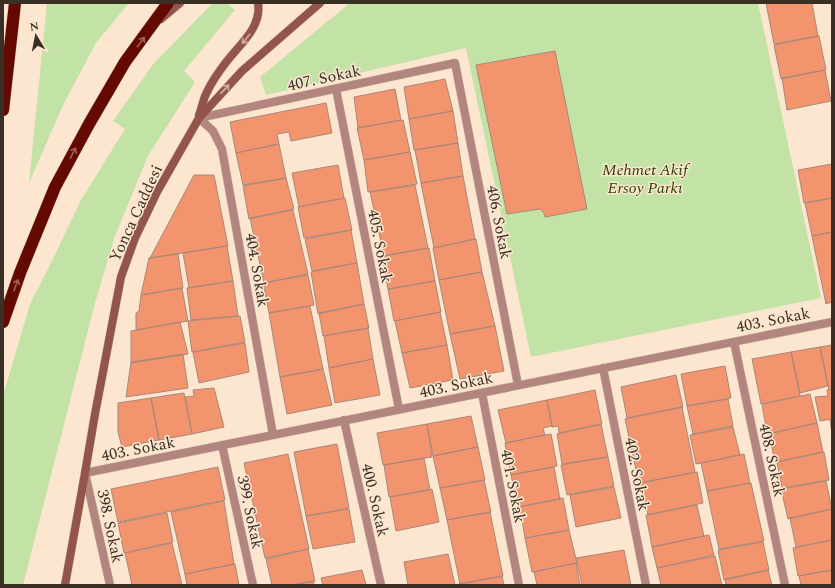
<svg xmlns="http://www.w3.org/2000/svg" width="835" height="588" font-family="Spectral,serif">
<rect width="100%" height="100%" fill="#fce6cf"/>
<path fill="#c3e2a5" d="M47,3H129L96,43L64,103L29,183Z
M213,3H227L235,10L184,71L195,82L148,156L115,236L95,303L23,585H3V396L30,304L52,261L81,200L125,129L113,121L154,63Z
M350,3H758L821,298L531,357L466,48L266,95L260,77Z"/>
<path fill="#f2956f" stroke="#aa8779" d="M766,3H812L818,36L774,44Z
M819,36L826,70L781,79L774,45Z
M555,51L587,209L545,217L544,213L540,209L507,214L476,65Z
M825,70L831,101L787,110L782,78Z
M445,79L453,111L409,119L404,87Z
M395,89L401,120L358,128L354,97Z
M326,103L332,133L291,141L289,132L277,134L279,144L236,153L230,122Z
M453,111L458,143L414,150L409,119Z
M403,120L410,152L364,160L357,128Z
M458,143L463,176L421,183L415,150Z
M279,144L286,178L243,185L236,153Z
M410,152L417,184L368,192L364,160Z
M832,164V198L804,203L798,170Z
M338,165L344,198L299,207L292,173Z
M194,175H214L228,246L150,258Z
M463,176L475,239L434,248L421,183Z
M286,178L294,209L249,219L243,186Z
M415,185L428,248L384,256L370,192Z
M345,198L352,230L304,238L298,207Z
M832,198V232L812,236L805,203Z
M293,210L308,274L264,283L250,218Z
M351,230L357,263L312,271L305,239Z
M832,232V302L826,304L812,236Z
M476,239L482,272L439,280L433,248Z
M227,246L233,281L189,288L183,253Z
M429,248L435,281L388,289L382,256Z
M178,254L183,288L141,295L149,258Z
M357,263L364,304L318,314L311,272Z
M482,272L495,326L450,334L439,280Z
M308,275L314,305L269,313L263,283Z
M233,281L238,316L191,320L187,288Z
M435,281L441,312L394,321L388,289Z
M182,288L188,321L136,330V313L139,311L141,295Z
M364,304L369,328L323,336L319,313Z
M310,306L323,369L280,377L269,313Z
M440,312L447,345L402,353L395,321Z
M240,316L245,342L192,352L188,321Z
M180,322L188,354L131,363V331Z
M495,326L504,371L460,379L450,334Z
M368,328L373,359L329,368L324,336Z
M245,343L249,372L199,383L193,352Z
M447,345L453,380L410,388L402,353Z
M832,345V389L829,390L820,347Z
M820,347L828,386L800,393L791,352Z
M791,352L800,396L761,404L752,359Z
M183,354L188,388L126,397L131,362Z
M373,359L380,395L335,403L329,368Z
M725,366L731,398L687,406L681,374Z
M323,369L332,405L287,414L280,377Z
M676,375L683,407L627,418L621,387Z
M214,388L224,427L192,434L185,397L194,396L193,390Z
M832,389V419L820,421L815,397L828,396L827,390Z
M595,390L602,424L559,433L558,426L552,427L547,400Z
M184,393L192,434L159,440L151,398Z
M810,394L817,423L767,434L762,404Z
M151,398L159,440L122,447L118,432V403Z
M728,399L733,426L693,434L687,406Z
M547,400L552,426L543,428L545,435L506,443L498,410Z
M682,407L695,472L639,483L625,419Z
M471,416L478,447L433,456L427,424Z
M830,420H832V434Z
M817,423L823,452L775,462L769,434Z
M427,424L432,457L383,465L377,433Z
M601,424L608,457L562,464L557,434Z
M733,427L740,455L696,464L690,435Z
M551,434L557,466L511,475L505,443Z
M337,444L349,508L306,516L294,452Z
M478,447L485,480L440,488L433,456Z
M824,452L829,480L782,488L777,462Z
M288,454L309,549L265,558L244,463Z
M744,454L750,483L707,491L701,463Z
M608,457L614,486L567,495L561,465Z
M424,458L430,490L389,497L384,465Z
M218,467L225,500L118,522L111,489Z
M554,467L560,499L518,507L511,475Z
M697,472L703,503L648,515L641,483Z
M484,480L491,512L447,520L440,488Z
M826,481L832,509L788,519L781,489Z
M751,483L764,541L719,549L707,491Z
M614,487L621,518L576,527L570,495Z
M432,489L439,522L396,531L390,497Z
M563,498L569,530L525,538L520,507Z
M224,501L234,564L185,574L171,512Z
M697,505L704,536L652,547L646,515Z
M349,509L355,542L313,549L306,516Z
M832,509V540L796,547L790,518Z
M490,512L503,576L460,584L447,520Z
M167,513L173,542L124,553L118,523Z
M569,530L577,563L532,572L525,538Z
M709,535L714,555L657,568L652,547Z
M832,540V570L798,576L793,548Z
M763,542L769,570L724,580L718,550Z
M172,543L182,585H132L125,553Z
M308,549L315,581L293,585H272L266,559Z
M624,550L631,585H582L576,558Z
M448,554L455,585H408L404,562Z
M715,556L722,585H661L657,568Z
M576,563L580,585H537L534,572Z
M235,564L239,585H187L185,574Z
M362,570L366,585H323L321,578Z
M768,570L772,585H726L725,579Z
M832,570V585H801L799,576Z
M502,576L504,585H458V584Z
M313,581L314,585H293Z"/>
<g fill="none" stroke-linecap="round" stroke-linejoin="round">
<g stroke="#d5c1ad" stroke-width="9">
<path id="street" d="M336,89L399,409
M199,118L455,63L518,385
M199,118L213,131L222,149L273,435
M734,342L785,585
M603,368L646,585
M482,393L519,585
M344,420L381,585
M222,445L253,585
M110,585L85,473L832,322"/>
</g>
<g stroke="#d5c1ad" stroke-width="9">
<path id="secondary" d="M161,19L180,3
M199,115C202,108 203,99 207,92C212,81 220,70 227,61C240,44 262,27 258,3
M65,585L85,473L95,414L121,277L135,238L157,192L199,118L242,71L320,3"/>
</g>
<g stroke="#d5c1ad" stroke-width="13">
<path id="highway" d="M3,110L15,3
M3,322L20,273L55,187L89,124L125,62L168,3"/>
</g>
<use href="#street" stroke="#b2867e" stroke-width="8"/>
<use href="#secondary" stroke="#93554b" stroke-width="8"/>
<use href="#highway" stroke="#640902" stroke-width="12"/>
</g>
<defs><path id="oneway-shaft" d="M-6 0H5M1.5-3L5.5 0L1.5 3" fill="none" stroke-width="1.6" stroke-linecap="round" stroke-linejoin="round"/></defs>
<g stroke="#d2ac9a">
<use href="#oneway-shaft" transform="translate(246 39) rotate(129)"/>
<use href="#oneway-shaft" transform="translate(225 89) rotate(-47)"/>
</g>
<g stroke="#a16154">
<use href="#oneway-shaft" transform="translate(141 42) rotate(-53)"/>
<use href="#oneway-shaft" transform="translate(73 153) rotate(-62)"/>
<use href="#oneway-shaft" transform="translate(16 285) rotate(-71)"/>
</g>
<g text-anchor="middle" stroke-width="3" stroke-linejoin="round" paint-order="stroke">
<g font-size="16" fill="#3a2f24" stroke="#fce6cf">
<text transform="translate(324 77) rotate(-12)" y="6">407. Sokak</text>
<text transform="translate(135 213) rotate(-65)" y="6">Yonca Caddesi</text>
<text transform="translate(500 222) rotate(79)" y="6">406. Sokak</text>
<text transform="translate(381 246) rotate(79)" y="6">405. Sokak</text>
<text transform="translate(258 270) rotate(80)" y="6">404. Sokak</text>
<text transform="translate(773 319) rotate(-11)" y="6">403. Sokak</text>
<text transform="translate(456 384) rotate(-12)" y="6">403. Sokak</text>
<text transform="translate(138 448) rotate(-11)" y="6">403. Sokak</text>
<text transform="translate(773 460) rotate(78)" y="6">408. Sokak</text>
<text transform="translate(638 474) rotate(79)" y="6">402. Sokak</text>
<text transform="translate(514 486) rotate(79)" y="6">401. Sokak</text>
<text transform="translate(376 500) rotate(77)" y="6">400. Sokak</text>
<text transform="translate(251 512) rotate(78)" y="6">399. Sokak</text>
<text transform="translate(111 526) rotate(78)" y="6">398. Sokak</text>
</g>
<g font-size="16" font-style="italic" fill="#284100" stroke="#fce6cf">
<text x="645" y="175">Mehmet Akif<tspan x="645" dy="18">Ersoy Parkı</tspan></text>
</g>
</g>
<rect width="835" height="588" fill="none" stroke="#3a2f24" stroke-width="8"/>
<g transform="translate(36 36) rotate(350)" stroke="#fce6cf" stroke-width="3" paint-order="stroke">
<path d="M0-3L7 15L0 10L-7 15Z" fill="#3a2f24"/>
<text y="-6" font-size="11" font-weight="bold" text-anchor="middle" fill="#3a2f24">N</text>
</g>
</svg>
